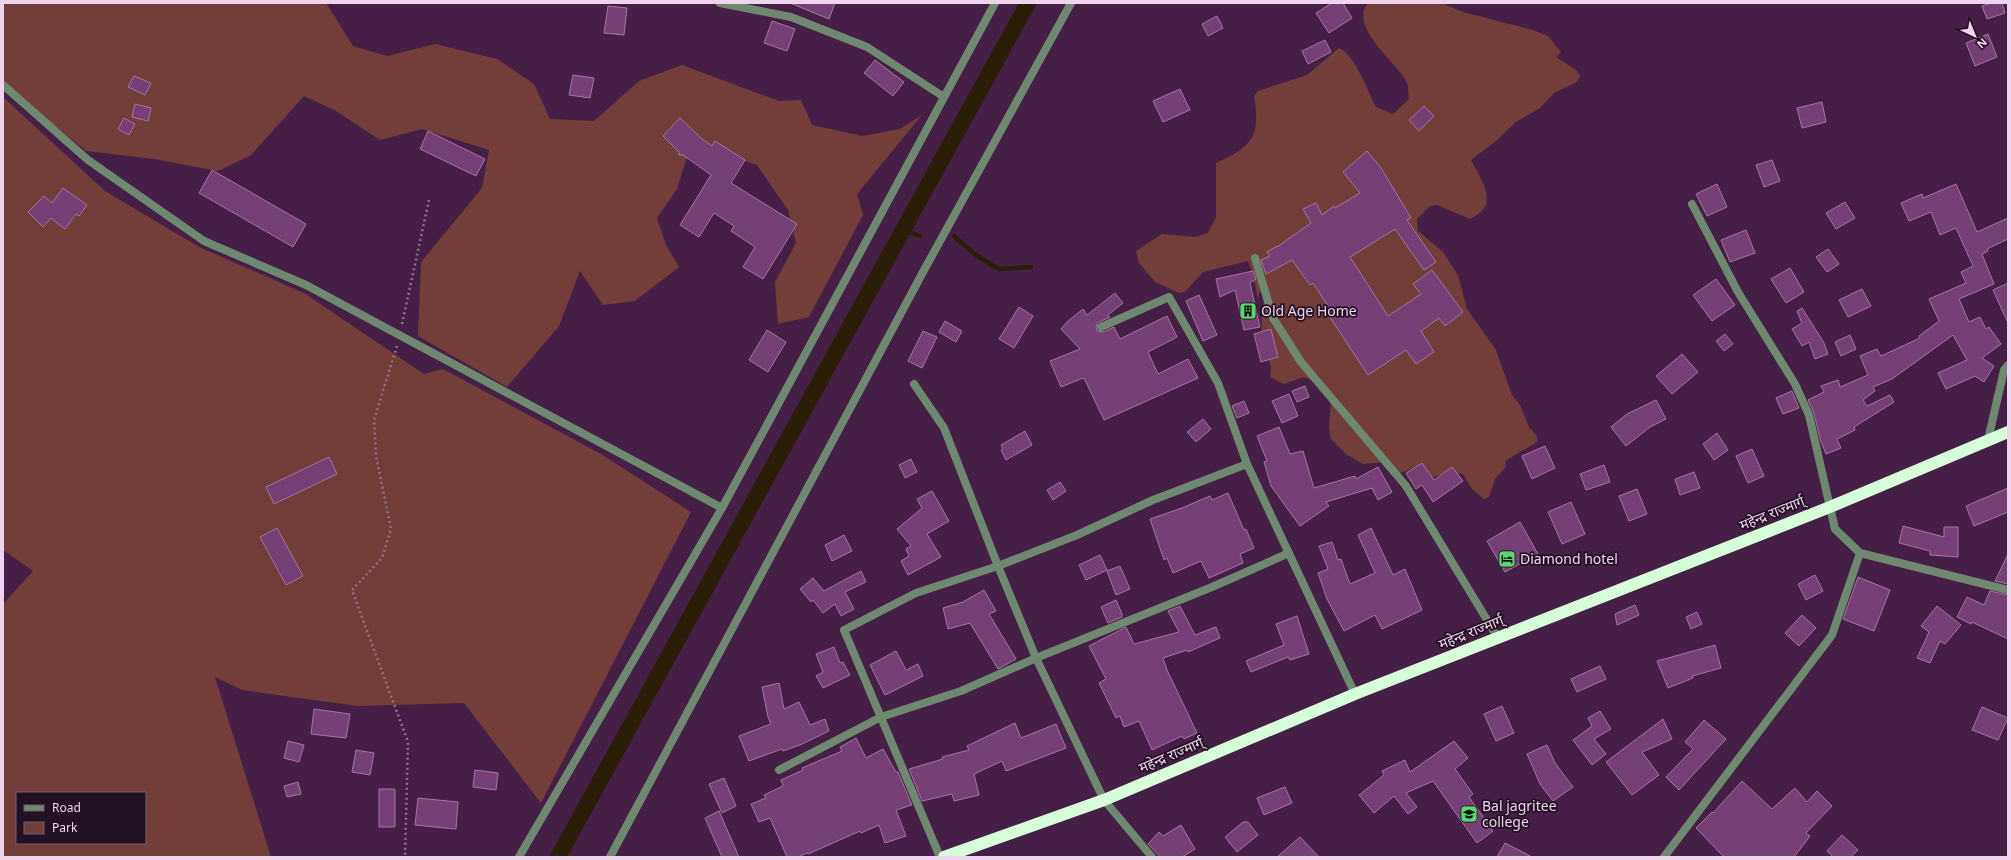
<svg xmlns="http://www.w3.org/2000/svg" width="2011" height="860" font-family="'Noto Sans','Noto Sans Devanagari',sans-serif">
<rect width="100%" height="100%" fill="#451f46"/>
<path fill="#733e39" fill-rule="evenodd" d="M3,3H326L353,46L387,56L435,44L497,59L534,84L550,119L594,121L639,81L682,65L779,101L801,100L812,125L862,136L900,129L922,115L857,194L863,215L809,317L778,324L775,282L796,243L788,210L757,165L725,155L697,141L686,160L677,189L657,218L666,245L679,267L635,301L603,305L580,271L559,326L507,387L418,336L421,262L482,188L489,150L422,129L380,140L336,111L304,96L251,155L218,171L154,159L86,151L14,92L3,80Z
M1368,3H1441L1463,12L1533,30L1548,36L1561,52L1556,57L1576,70L1580,76L1577,82L1554,93L1540,108L1516,122L1496,141L1471,160C1478,174 1496,198 1481,212C1478,215 1473,217 1470,219L1437,205L1430,206L1417,219L1418,231L1443,252L1458,275L1467,309L1496,350L1512,395L1520,405L1529,427L1537,436V442L1505,461L1506,467L1495,479L1489,497L1484,499L1472,489L1463,474L1449,472L1431,478L1417,466L1394,476L1384,462L1363,464L1346,454L1331,439L1329,428L1331,403L1315,382L1304,377L1284,384L1270,377L1271,366L1261,343L1262,310L1266,292L1260,291L1258,299L1253,275L1248,261L1203,272L1185,292L1179,293L1155,282L1139,263L1136,251L1162,234L1195,237L1208,233L1216,217V163C1252,147 1261,137 1254,96L1258,91L1307,75L1339,48C1355,54 1368,92 1376,107L1393,114L1409,99C1408,94 1409,86 1406,81C1396,62 1348,26 1368,3Z
M3,97L105,191L199,247L304,293L424,374L443,369L601,454L691,512L541,803L464,703L357,706L242,690L215,677L271,857H3V604L33,571L3,550ZM17,793H145V843H17Z"/>
<g fill="none" stroke-linecap="round" stroke-linejoin="round">
<path stroke="#291e05" stroke-width="4.5" d="M903,230L920,236
M954,236L977,256L999,269L1031,267"/>
<path stroke="#291e05" stroke-width="16" d="M558,857L1028,3"/>
</g>
<path fill="#763f76" stroke="#a477a3" d="M790,3H835L829,19Z
M1332,3H1343L1352,18L1329,33L1316,13Z
M1991,3H2002L2005,13L1987,19L1982,6Z
M608,6L627,8L624,35L604,33Z
M1217,16L1223,28L1208,36L1202,24Z
M772,21L795,29L787,51L764,43Z
M1988,34L1997,57L1975,66L1966,43Z
M1325,40L1331,52L1308,64L1302,51Z
M875,60L904,82L893,96L864,73Z
M573,75L594,78L590,98L569,95Z
M134,76L151,83L145,95L128,87Z
M1180,89L1190,110L1163,122L1153,101Z
M1822,102L1826,122L1802,128L1797,108Z
M135,104L151,108L148,121L132,117Z
M1424,106L1434,116L1419,131L1409,120Z
M124,118L135,124L129,135L118,129Z
M680,118L701,138L712,146L715,141L745,160L731,183L797,224L763,279L743,267L755,247L731,231L734,226L714,213L699,237L680,225L711,175L683,155H679V152L663,136Z
M428,131L485,159L476,176L420,149Z
M1367,151L1381,168L1411,218L1407,220L1436,262L1424,270L1395,229L1350,257L1388,316L1421,294L1413,284L1432,270L1463,312L1445,326L1439,318L1421,331L1434,352L1416,364L1406,350L1368,375L1324,308L1328,306L1313,283L1310,285L1292,260L1266,274L1261,260L1270,256L1267,252L1277,246V247L1311,223L1303,209L1316,203L1322,215L1334,206L1335,208L1360,193L1343,172Z
M1772,160L1780,181L1764,187L1756,165Z
M212,170L306,224L293,247L199,193Z
M1717,184L1727,207L1707,216L1696,194Z
M1956,184L1977,232L2008,218V239L1987,249L1988,251L1982,254L1994,284L1959,299L1969,322L1980,317L1986,329L1989,327L2001,344L1982,358L1994,366L1984,382L1975,376L1946,389L1938,373L1967,360L1953,335L1892,379L1873,387L1875,391L1863,400L1867,406L1890,395L1894,402L1854,427L1855,430L1837,439L1841,448L1826,454L1820,439L1814,413L1808,400L1824,392L1821,386L1838,380L1840,387L1868,375L1860,356L1877,349L1881,356L1920,338L1919,336L1939,321L1929,299L1966,283L1961,272L1973,266L1956,228L1940,235L1931,212L1909,221L1901,203L1922,194L1923,198Z
M63,188L87,205L79,216L76,214L65,229L51,218L43,227L28,212L44,196L52,203Z
M1845,202L1855,218L1836,229L1826,213Z
M1746,230L1755,253L1730,262L1721,240Z
M1828,249L1839,264L1827,272L1816,257Z
M1790,268L1804,292L1786,303L1771,279Z
M1253,271L1256,279L1250,283L1260,327L1244,330L1235,290L1220,297L1216,279Z
M1716,279L1735,305L1712,321L1693,295Z
M2008,283V323L1993,290Z
M1862,289L1871,306L1848,317L1839,300Z
M1115,293L1123,303L1108,315L1110,317L1097,323L1096,327L1097,331L1103,332L1114,327L1120,339L1167,316L1177,337L1148,352L1158,374L1188,359L1198,378L1104,420L1085,380L1083,378L1061,387L1050,361L1080,349L1061,329L1068,321L1083,309L1087,315Z
M1199,295L1217,335L1203,341L1186,301Z
M1019,307L1033,316L1014,348L999,339Z
M1802,308L1824,343L1828,354L1815,359L1809,342L1802,346L1792,329L1802,323L1797,311Z
M945,321L962,331L956,342L939,332Z
M1271,329L1278,357L1261,362L1254,334Z
M767,330L786,342L768,372L749,360Z
M923,331L937,337L922,368L908,361Z
M1725,334L1733,344L1724,351L1716,341Z
M1850,335L1856,349L1841,356L1835,342Z
M1682,354L1698,372L1672,394L1656,376Z
M1305,386L1309,397L1297,402L1292,391Z
M1792,391L1799,408L1783,414L1776,398Z
M1289,394L1298,416L1282,423L1272,401Z
M1656,400L1666,419L1650,427L1626,446L1611,427L1627,414Z
M1244,401L1249,413L1237,418L1232,406Z
M1203,419L1211,429L1196,442L1187,432Z
M1279,427L1290,454L1303,451L1314,488L1355,476L1356,479L1378,467L1392,492L1378,500L1372,488L1326,502L1329,506L1300,526L1271,486L1264,462L1267,461L1257,436Z
M1025,431L1032,445L1006,460L1001,450L1003,449L1001,445Z
M1717,433L1728,450L1714,460L1703,444Z
M1545,446L1555,468L1532,479L1522,456Z
M1752,449L1764,476L1748,483L1736,456Z
M329,457L337,474L274,504L266,487Z
M911,459L917,472L905,478L899,465Z
M1422,463L1434,480L1452,467L1463,481L1433,502L1422,485L1416,489L1406,473Z
M1604,465L1610,482L1586,490L1580,474Z
M1694,472L1700,488L1680,495L1675,479Z
M1060,482L1066,491L1053,500L1047,490Z
M2008,488V512L1974,526L1966,506Z
M1637,489L1647,514L1629,521L1619,496Z
M932,491L949,521L927,534L941,557L908,575L901,561L909,556L906,549L911,546L897,529L922,508L917,499Z
M1228,493L1244,530L1246,529L1254,548L1240,554L1243,563L1209,578L1201,561L1173,573L1167,558L1164,560L1150,519L1182,508L1210,496L1212,500Z
M1571,502L1585,534L1562,544L1548,512Z
M1520,522L1538,554L1505,572L1487,541Z
M1903,526L1944,537V527H1958V557L1930,555V551L1899,543Z
M277,528L303,576L286,585L260,537Z
M1371,528L1393,575L1405,569L1422,610L1382,629L1375,615L1344,631L1327,599L1318,573L1328,569L1319,546L1332,542L1338,560L1341,559L1350,584L1375,573L1358,535Z
M844,535L852,551L832,561L825,545Z
M2008,554V584L1995,581Z
M1100,555L1107,570L1086,580L1079,565Z
M1120,566L1130,589L1116,595L1107,571Z
M861,571L866,582L845,592L854,609L841,616L835,604L823,613L813,600L811,602L800,589L813,578L824,591Z
M1815,575L1823,591L1806,600L1798,584Z
M1858,577L1890,590L1874,631L1843,619Z
M984,590L996,611L989,614L1016,659L998,669L970,623L948,629L943,608L963,602Z
M1990,591L2008,595V639L1972,622L1971,624L1957,617L1967,597L1984,605Z
M1116,600L1122,614V617L1108,623L1101,607Z
M1635,605L1639,615L1617,625L1615,614Z
M1180,606L1195,635L1216,627L1220,638L1188,652L1187,650L1163,658L1167,670L1197,733L1184,739L1182,736L1152,750L1139,721L1124,727L1120,716L1116,718L1099,683L1106,679L1089,646L1126,627L1134,644L1179,632L1168,611Z
M1937,606L1961,625L1945,644L1940,641L1930,663L1917,658L1929,632L1921,626Z
M1697,612L1702,624L1691,629L1686,617Z
M1802,615L1816,628L1799,646L1785,633Z
M1297,616L1309,654L1290,660L1288,657L1251,672L1246,661L1284,645L1276,624Z
M1715,645L1721,668L1692,676L1693,678L1668,688L1657,661Z
M834,647L840,663L843,662L850,675L823,688L816,676L823,672L816,654Z
M896,651L906,670L918,664L923,676L885,695L870,665Z
M1600,666L1606,679L1577,692L1571,679Z
M779,683L784,709L799,702L810,725L825,719L829,731L800,745L783,751L782,749L749,761L739,736L771,724L768,717L762,687Z
M1502,706L1514,733L1496,741L1484,714Z
M1982,707L2008,718L1998,740L1972,730Z
M314,709L350,714L346,738L311,734Z
M1600,711L1611,729L1594,739L1606,754L1592,765L1573,740L1592,726L1588,718Z
M1663,719L1672,739L1642,752L1659,775L1632,795L1606,762Z
M1704,720L1726,739L1679,790L1666,777L1693,749L1685,742Z
M1015,723L1021,738L1056,724L1066,748L1006,771L1002,761L974,774L979,795L954,801L952,794L922,801L909,769L943,759L942,757L969,750L967,746Z
M856,738L866,758L883,749L896,772H898L912,805L896,810L906,836L885,843L879,825L861,833L860,831L808,854L807,853L798,857H787L770,818L759,822L751,804L766,798L764,795L783,786L781,780L803,770L802,768L842,751L840,747Z
M288,741L304,745L299,762L284,758Z
M1454,741L1468,758L1455,769L1473,794L1469,797L1493,831L1477,843L1433,781L1406,793L1417,807L1408,814L1394,796L1374,813L1359,795L1384,775L1382,771L1405,760L1410,772Z
M1547,745L1555,763L1573,787L1553,801L1540,784L1527,754Z
M356,750L374,753L370,775L352,772Z
M475,770L498,773L496,790L473,787Z
M724,778L736,806L722,813L709,784Z
M1742,781L1772,809L1795,788L1807,802L1817,791L1832,806L1806,833L1810,836L1794,857H1724L1696,828L1712,812L1713,813Z
M298,782L301,794L287,797L284,786Z
M1285,787L1292,803L1264,815L1257,798Z
M379,789H395V827H379Z
M418,798L458,802L456,829L415,825Z
M719,811L739,857H722L705,818Z
M1243,822H1248L1258,835L1237,852L1225,837Z
M1181,825L1195,849L1182,857H1160L1148,844L1159,832L1163,836Z
M1842,835L1858,850L1851,857H1833L1827,851Z
M1300,837L1319,857H1277Z
M1505,843L1532,857H1497Z"/>
<g fill="none" stroke-linecap="round" stroke-linejoin="round">
<path stroke="#917191" stroke-width="2.5" stroke-dasharray="2 3" stroke-linecap="butt" d="M402,324L429,200
M397,346L374,420L376,456L391,529L382,558L352,590L408,742L405,857"/>
<path stroke="#6e8970" stroke-width="8" d="M720,3L791,17L867,47L944,97
M3,85L88,160L204,241L306,285L722,508
M1692,204L1738,292L1795,384L1809,415L1835,529L1860,553L2008,590
M1255,258L1273,318L1301,362L1406,486L1498,638
M1101,327L1169,297L1218,383L1247,464L1355,694
M914,384L944,428L998,566L1036,658L1104,800L1152,857
M1988,440L2004,370L2008,365
M779,770L881,717L961,691L1036,658L1212,587L1289,553
M519,857L722,508L995,3
M610,857L923,272L1071,3
M940,857L844,630L916,593L998,566L1077,535L1153,500L1247,464
M1664,857L1832,635L1860,553"/>
<path stroke="#d6fed8" stroke-width="12" d="M944,857L1104,800L1355,694L1830,507L2008,432"/>
</g>
<defs>
<g id="building-square" transform="scale(0.9)"><rect x="-9" y="-9" width="18" height="18" rx="4" fill="#5bd56e" stroke="#212"/><path d="M-4-6H4V6H1V3H-1V6H-4ZM-2.5-4.3h1.7v1.8h-1.7ZM.8-4.3h1.7v1.8H.8ZM-2.5-1h1.7V.8h-1.7ZM.8-1h1.7V.8H.8Z" fill="#111"/></g>
<g id="hotel-square" transform="scale(0.9)"><rect x="-9" y="-9" width="18" height="18" rx="4" fill="#5bd56e" stroke="#212"/><path d="M-6-4.5h1.5V1H6V5H4.5V3h-9V5H-6ZM-4 0a1.8 1.8 0 1 1 3.6 0ZM.5 0V-2.5h3Q6-2.5 6 0Z" fill="#111"/></g>
<g id="university-square" transform="scale(0.9)"><rect x="-9" y="-9" width="18" height="18" rx="4" fill="#5bd56e" stroke="#212"/><path d="M0-5L7-2L0 1L-7-2ZM-4 1L0 2.5L4 1V4Q0 6-4 4Z" fill="#111"/></g>
</defs>
<g fill-rule="evenodd">
<use href="#building-square" x="1248" y="311"/>
<use href="#hotel-square" x="1507" y="559"/>
<use href="#university-square" x="1469" y="814"/>
</g>
<g text-anchor="middle" stroke-width="3.5" stroke-linejoin="round" paint-order="stroke">
<g font-size="14" fill="#eed5ed" stroke="#212" text-anchor="start">
<text x="1261" y="316">Old Age Home</text>
<text x="1520" y="564">Diamond hotel</text>
<text x="1482" y="811">Bal jagritee<tspan x="1482" dy="16">college</tspan></text>
</g>
<g font-size="14" fill="#eed5ed" stroke="#212">
<text transform="translate(1772 513) rotate(-22)" y="5">महेन्द्र राज्मार्ग्</text>
<text transform="translate(1471 632) rotate(-22)" y="5">महेन्द्र राज्मार्ग्</text>
<text transform="translate(1171 755) rotate(-23)" y="5">महेन्द्र राज्मार्ग्</text>
</g>
</g>
<rect width="2011" height="860" fill="none" stroke="#eed5ed" stroke-width="8"/>
<rect x="16" y="792" width="130" height="52" fill="#221122" stroke="#745f73"/>
<rect x="24" y="805" width="20" height="6" fill="#6e8970" stroke="#745f73"/>
<text x="52" y="812" font-size="12" fill="#eed5ed">Road</text>
<rect x="24" y="822" width="20" height="12" fill="#733e39" stroke="#745f73"/>
<text x="52" y="832" font-size="12" fill="#eed5ed">Park</text>
<g transform="translate(1975 36) rotate(136)" stroke="#221122" stroke-width="3" paint-order="stroke">
<path d="M0-3L7 15L0 10L-7 15Z" fill="#eed5ed"/>
<text y="-6" font-size="11" font-weight="bold" text-anchor="middle" fill="#eed5ed">N</text>
</g>
</svg>
